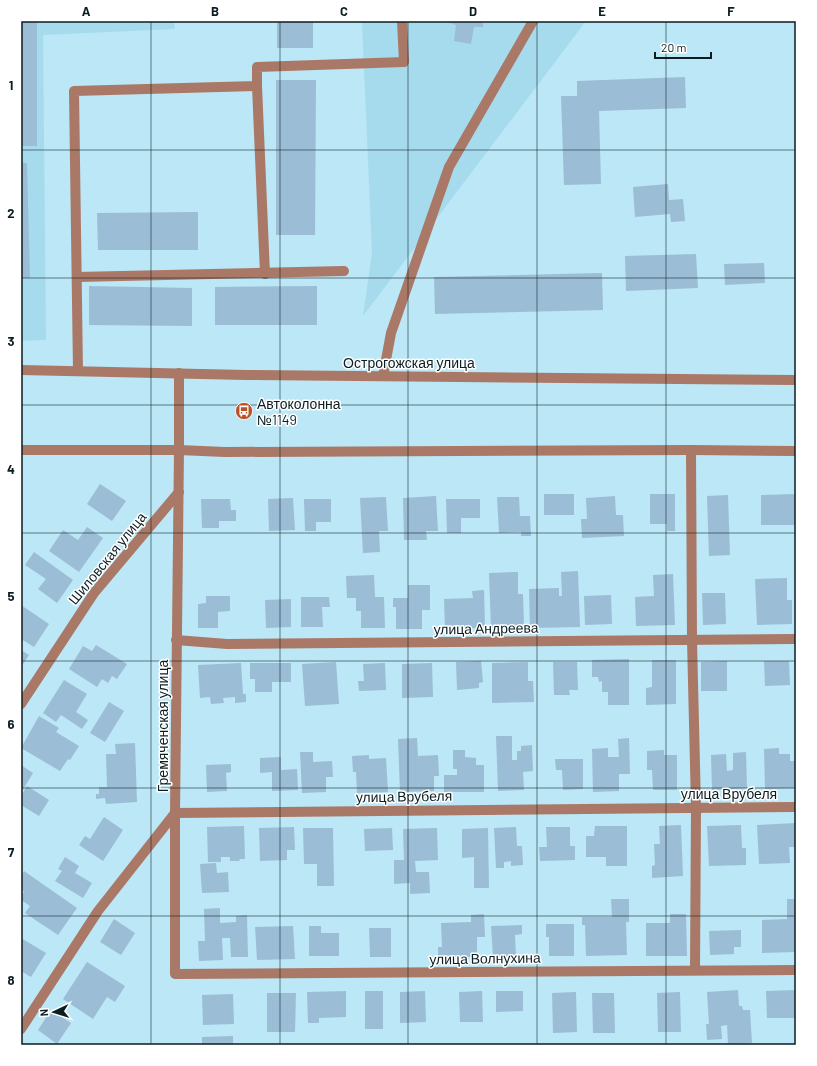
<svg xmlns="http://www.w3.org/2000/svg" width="817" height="1066" font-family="Barlow,sans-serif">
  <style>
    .built { fill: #a6dbee }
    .building { fill: #9cbdd6 }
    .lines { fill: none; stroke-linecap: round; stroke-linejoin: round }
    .minor { stroke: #aa7866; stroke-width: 10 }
    .grid { fill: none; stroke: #0c1d22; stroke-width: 1; stroke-opacity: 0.55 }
    .labels { text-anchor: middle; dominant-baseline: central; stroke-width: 3; stroke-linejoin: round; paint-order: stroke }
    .street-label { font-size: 14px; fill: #0c1d22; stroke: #fff }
    .poi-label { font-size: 14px; fill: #0c1d22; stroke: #fff; text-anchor: start }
    .neatline { fill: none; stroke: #0c1d22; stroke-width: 1.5 }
    .grid-label { font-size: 13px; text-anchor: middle; font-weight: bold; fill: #0c1d22 }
  </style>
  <rect width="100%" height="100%" fill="#bbe7f6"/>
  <g class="built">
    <polygon points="21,21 174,21 175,29 43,35 46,340 21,341"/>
    <polygon points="362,21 586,21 363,316 372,253"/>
  </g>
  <g class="building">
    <rect x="21" y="21" width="16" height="125"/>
    <rect x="277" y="21" width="36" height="27"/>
    <polygon points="444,21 483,21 483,27 474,27 471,44 454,41 456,25"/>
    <polygon points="685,77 686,108 599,111 601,184 564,185 561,96 577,96 577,81"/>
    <polygon points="276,80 316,80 315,235 276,235"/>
    <polygon points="21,163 27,163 30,278 21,278"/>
    <polygon points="668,184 669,200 683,199 685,221 671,222 670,214 635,217 633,187"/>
    <polygon points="198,212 198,250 98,250 97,213"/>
    <polygon points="696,254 698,288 626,291 625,256"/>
    <polygon points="764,263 765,283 725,285 724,264"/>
    <polygon points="602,273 603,310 435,314 434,277"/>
    <polygon points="89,286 192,288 192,326 89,325"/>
    <polygon points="317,286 317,325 215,325 215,287"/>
    <polygon points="100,484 126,501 112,521 87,504"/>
    <rect x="544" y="494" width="30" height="21"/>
    <polygon points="650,494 675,494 675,531 667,531 667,524 650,524"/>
    <polygon points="796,494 796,525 761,525 761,495"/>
    <polygon points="728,495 730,555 709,556 707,496"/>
    <polygon points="436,496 438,531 426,531 427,540 404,540 403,498"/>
    <polygon points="615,496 616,515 623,515 624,536 582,538 581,519 587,519 586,498"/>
    <polygon points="386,497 388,531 379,531 380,552 363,553 360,498"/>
    <polygon points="497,497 519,497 520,516 530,516 531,536 521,536 521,532 499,533"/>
    <polygon points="293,498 295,530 269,531 268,499"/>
    <polygon points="201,499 230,499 231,510 236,510 236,521 219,521 219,528 202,528"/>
    <polygon points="304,499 331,499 331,522 316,522 316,531 305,531"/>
    <polygon points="446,499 480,499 480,518 461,518 461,533 447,533"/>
    <polygon points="87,527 103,538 79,572 49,551 63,530 78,540"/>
    <polygon points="34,552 73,580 57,603 38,589 46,579 25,565"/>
    <polygon points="578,571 580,627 530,628 529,589 559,588 559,596 562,596 561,572"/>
    <polygon points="518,572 518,594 523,594 524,627 491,628 489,573"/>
    <polygon points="673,574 675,625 636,626 635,597 654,596 653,575"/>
    <polygon points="374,575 375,597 384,597 385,628 361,628 361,611 356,611 356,598 347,598 346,576"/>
    <polygon points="787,578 787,600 792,600 792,624 757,625 755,579"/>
    <polygon points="408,585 430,585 430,610 422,610 422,629 396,629 396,607 393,607 393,598 408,598"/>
    <polygon points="484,590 485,628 445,629 444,599 473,598 472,591"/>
    <polygon points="702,593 725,593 726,624 703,625"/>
    <polygon points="611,595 612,624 585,625 584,596"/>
    <polygon points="206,596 230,596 230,611 218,612 218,628 198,628 198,604 206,603"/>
    <polygon points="301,597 329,597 330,607 322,607 323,627 301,627"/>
    <polygon points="291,599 291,627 266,628 265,600"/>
    <polygon points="21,605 49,624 34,647 21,639"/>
    <polygon points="96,645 127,664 117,679 112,676 108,683 102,679 97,687 69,669 83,646 92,651"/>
    <polygon points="21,650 29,655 21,667"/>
    <polygon points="629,659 629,705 608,705 608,692 602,692 602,681 599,682 598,677 592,677 592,660"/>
    <polygon points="652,660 676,660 676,704 646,705 646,688 652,687"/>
    <polygon points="481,661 483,682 479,683 479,688 457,690 456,662"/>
    <polygon points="727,661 727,691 701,691 701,662"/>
    <polygon points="764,661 789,661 790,685 765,686"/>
    <polygon points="336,662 339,704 305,706 302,664"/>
    <polygon points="528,662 528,681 533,681 534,702 492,703 492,663"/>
    <polygon points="553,662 577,662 578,690 569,690 570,695 554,695"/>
    <polygon points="241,663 243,694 246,694 246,702 235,703 235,697 223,698 224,703 211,704 210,697 200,698 198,665"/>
    <polygon points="250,663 291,663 291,682 272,682 272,692 255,692 255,679 250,679"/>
    <polygon points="385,663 386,690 359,691 358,681 364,681 363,664"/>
    <polygon points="432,663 433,697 402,698 402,664"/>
    <polygon points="64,680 87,694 76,712 88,720 82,729 61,715 56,722 43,713"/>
    <polygon points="109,702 124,711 105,742 90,733"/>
    <polygon points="39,716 59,728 56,732 79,746 70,760 68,759 60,771 21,748"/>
    <polygon points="496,736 512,736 512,760 517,760 517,751 521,751 521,746 532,745 533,771 523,772 524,790 498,791"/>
    <polygon points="417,738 418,756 438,755 439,776 434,776 434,791 400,792 398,739"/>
    <polygon points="629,738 630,774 619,774 619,791 593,792 592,749 608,748 608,757 619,757 618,739"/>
    <polygon points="135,743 137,802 106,804 105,798 96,799 96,794 99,794 99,787 107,787 106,754 116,754 115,744"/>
    <polygon points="779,748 779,754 790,754 790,761 796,761 796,788 765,789 764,749"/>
    <polygon points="453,750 465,750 465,757 476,758 476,765 484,765 484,792 444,792 444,775 457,775 457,769 453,769"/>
    <polygon points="664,750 664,755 677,755 677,790 653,790 652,770 647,770 647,751"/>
    <polygon points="300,752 313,752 313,762 332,761 333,777 326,777 326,792 302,793"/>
    <polygon points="746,752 747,788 712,790 711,755 726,754 727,771 733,770 733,753"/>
    <polygon points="369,755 369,759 386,758 388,792 357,793 356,772 353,772 352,756"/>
    <polygon points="281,757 281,770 297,769 298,790 272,791 272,772 260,773 260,758"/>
    <polygon points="555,759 583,759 583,789 563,790 562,770 556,770"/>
    <polygon points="231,764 231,772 226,773 227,791 207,792 206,765"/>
    <polygon points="21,765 33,773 21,793"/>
    <polygon points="27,786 49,800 39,816 21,805 21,796"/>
    <polygon points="104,817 123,830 103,861 79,845 85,836 90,839"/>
    <polygon points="796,823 796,847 789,847 790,863 759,864 757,825"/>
    <polygon points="681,825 683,876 652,878 652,866 655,865 654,844 660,844 659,826"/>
    <polygon points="741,825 742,848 746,848 746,865 709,866 707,826"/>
    <polygon points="244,826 245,859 239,859 240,861 230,861 230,857 221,857 221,862 208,862 207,827"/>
    <polygon points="595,826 627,826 627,866 606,866 606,857 586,857 586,836 594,836"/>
    <polygon points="294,827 295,850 287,850 287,860 260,861 259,828"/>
    <polygon points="516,827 517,846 522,846 523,865 511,866 511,861 504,862 504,868 496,868 494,828"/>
    <polygon points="546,827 570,827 570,846 575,846 575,860 540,861 539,847 547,847"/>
    <polygon points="303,828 333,828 334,886 317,886 317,864 304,864"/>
    <polygon points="392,828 393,850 365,851 364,829"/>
    <polygon points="437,828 438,860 415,861 416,872 429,872 430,893 410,894 410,883 394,884 394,860 404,860 403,829"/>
    <polygon points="488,828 489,888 474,888 474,857 462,858 462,829"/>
    <polygon points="65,857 79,866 75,873 92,883 83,898 55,881 62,871 58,869"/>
    <polygon points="216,863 217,873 228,872 229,892 202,893 200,864"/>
    <polygon points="24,871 77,908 58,935 25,913 30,906 21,900 21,896 24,892 21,889 21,876"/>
    <polygon points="611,899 629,899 629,922 626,922 627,955 586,956 585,925 582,925 582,917 612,917"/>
    <polygon points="787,899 796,899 796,952 762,953 762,920 787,919"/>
    <polygon points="220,908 220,923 236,922 236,916 247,915 248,957 231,957 230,938 222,938 223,960 199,961 198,941 205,941 204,909"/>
    <polygon points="484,914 485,937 477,937 477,957 438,957 438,947 442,947 441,923 471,922 471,915"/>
    <polygon points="670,914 686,914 687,956 646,956 646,923 670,923"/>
    <polygon points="114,919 135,933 121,955 100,942"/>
    <polygon points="546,924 574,924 574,956 549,956 549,937 546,937"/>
    <polygon points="522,925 522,934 515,935 516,957 493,957 491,926"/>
    <polygon points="293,926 295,959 257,960 255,927"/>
    <polygon points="309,926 321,926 321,933 339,933 339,956 309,956"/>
    <polygon points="369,928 391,928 391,957 370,957"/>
    <polygon points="741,930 741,947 734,947 734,954 710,955 709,931"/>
    <polygon points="21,938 46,953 31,977 21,971"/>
    <polygon points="87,962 125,986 115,1002 107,997 93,1019 63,999"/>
    <polygon points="738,990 739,1006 742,1006 743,1010 750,1010 752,1043 728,1044 727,1025 721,1026 722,1039 707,1040 706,1024 709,1024 707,992"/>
    <polygon points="796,990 796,1018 767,1018 766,991"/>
    <polygon points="346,991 346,1017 319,1018 319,1023 308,1023 307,992"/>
    <rect x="365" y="991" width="18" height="38"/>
    <polygon points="425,991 426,1022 400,1023 400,992"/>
    <polygon points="482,991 483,1022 460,1022 459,992"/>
    <polygon points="496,991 523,991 523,1011 496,1012"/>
    <polygon points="576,992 577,1032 553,1033 552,993"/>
    <polygon points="680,992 681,1032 658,1032 657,993"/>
    <polygon points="267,993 296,993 295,1032 267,1032"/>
    <polygon points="592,993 614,993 615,1033 593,1033"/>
    <polygon points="233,994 234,1024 203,1025 202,995"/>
    <polygon points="51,1010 71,1023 57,1044 38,1030"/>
    <polygon points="233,1036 233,1045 202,1045 202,1037"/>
  </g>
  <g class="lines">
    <g class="minor">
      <polyline points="257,86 265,274"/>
      <polyline points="77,277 344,271"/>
      <polyline points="21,370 246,375 796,380"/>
      <polyline points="78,371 74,91 257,86 257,67 404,62 402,21"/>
      <polyline points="383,376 391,333 449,167 533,21"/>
      <polyline points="21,450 179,450 225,452 691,450 796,451"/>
      <polyline points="691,450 692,640 696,807 695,970"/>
      <polyline points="176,640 227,644 796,639"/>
      <polyline points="21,704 94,593 179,492"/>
      <polyline points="796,807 175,813 175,974 796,970"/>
      <polyline points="21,1029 98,911 175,813 179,450 179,373"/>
    </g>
  </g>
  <path class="grid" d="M151,21V1045M280,21V1045M408,21V1045M537,21V1045M666,21V1045M21,150H796M21,278H796M21,405H796M21,533H796M21,661H796M21,788H796M21,916H796"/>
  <defs>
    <symbol id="bus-disc" viewBox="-11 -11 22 22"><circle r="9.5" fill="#b95228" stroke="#fff"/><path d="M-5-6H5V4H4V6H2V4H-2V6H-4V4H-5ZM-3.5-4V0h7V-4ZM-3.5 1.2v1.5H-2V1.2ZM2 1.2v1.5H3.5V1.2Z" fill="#fff"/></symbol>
  </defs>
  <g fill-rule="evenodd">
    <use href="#bus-disc" x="234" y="401" width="20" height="20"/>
  </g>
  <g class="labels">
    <g class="street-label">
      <text x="409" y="362">Острогожская улица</text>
      <text transform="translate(107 558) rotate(-51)">Шиловская улица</text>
      <text transform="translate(486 628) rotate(-1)">улица Андреева</text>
      <text transform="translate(162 726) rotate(-90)">Гремяченская улица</text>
      <text x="729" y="793">улица Врубеля</text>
      <text transform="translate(404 796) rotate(-1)">улица Врубеля</text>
      <text transform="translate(485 958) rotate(-1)">улица Волнухина</text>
    </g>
    <g class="poi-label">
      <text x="257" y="403">Автоколонна<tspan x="257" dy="16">№1149</tspan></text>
    </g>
  </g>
  <rect width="817" height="1066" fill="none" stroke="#ffffff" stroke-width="44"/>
  <g transform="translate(54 1012) rotate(266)" stroke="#ffffff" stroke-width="3" paint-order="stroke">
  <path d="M0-3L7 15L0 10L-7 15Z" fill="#0c1d22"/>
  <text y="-6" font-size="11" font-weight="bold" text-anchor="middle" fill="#0c1d22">N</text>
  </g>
  <path d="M655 52v6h56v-6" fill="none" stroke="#0c1d22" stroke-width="2"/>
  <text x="661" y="52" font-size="12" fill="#0c1d22" stroke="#ffffff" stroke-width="3" paint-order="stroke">20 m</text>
  <rect x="22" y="22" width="773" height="1022" class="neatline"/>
  <g class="grid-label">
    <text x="86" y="16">A</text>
    <text x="215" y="16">B</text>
    <text x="344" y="16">C</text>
    <text x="473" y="16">D</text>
    <text x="602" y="16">E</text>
    <text x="731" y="16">F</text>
    <text x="11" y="90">1</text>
    <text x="11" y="218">2</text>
    <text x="11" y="346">3</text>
    <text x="11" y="474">4</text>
    <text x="11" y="601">5</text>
    <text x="11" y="729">6</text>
    <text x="11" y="857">7</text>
    <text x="11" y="985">8</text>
  </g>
</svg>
